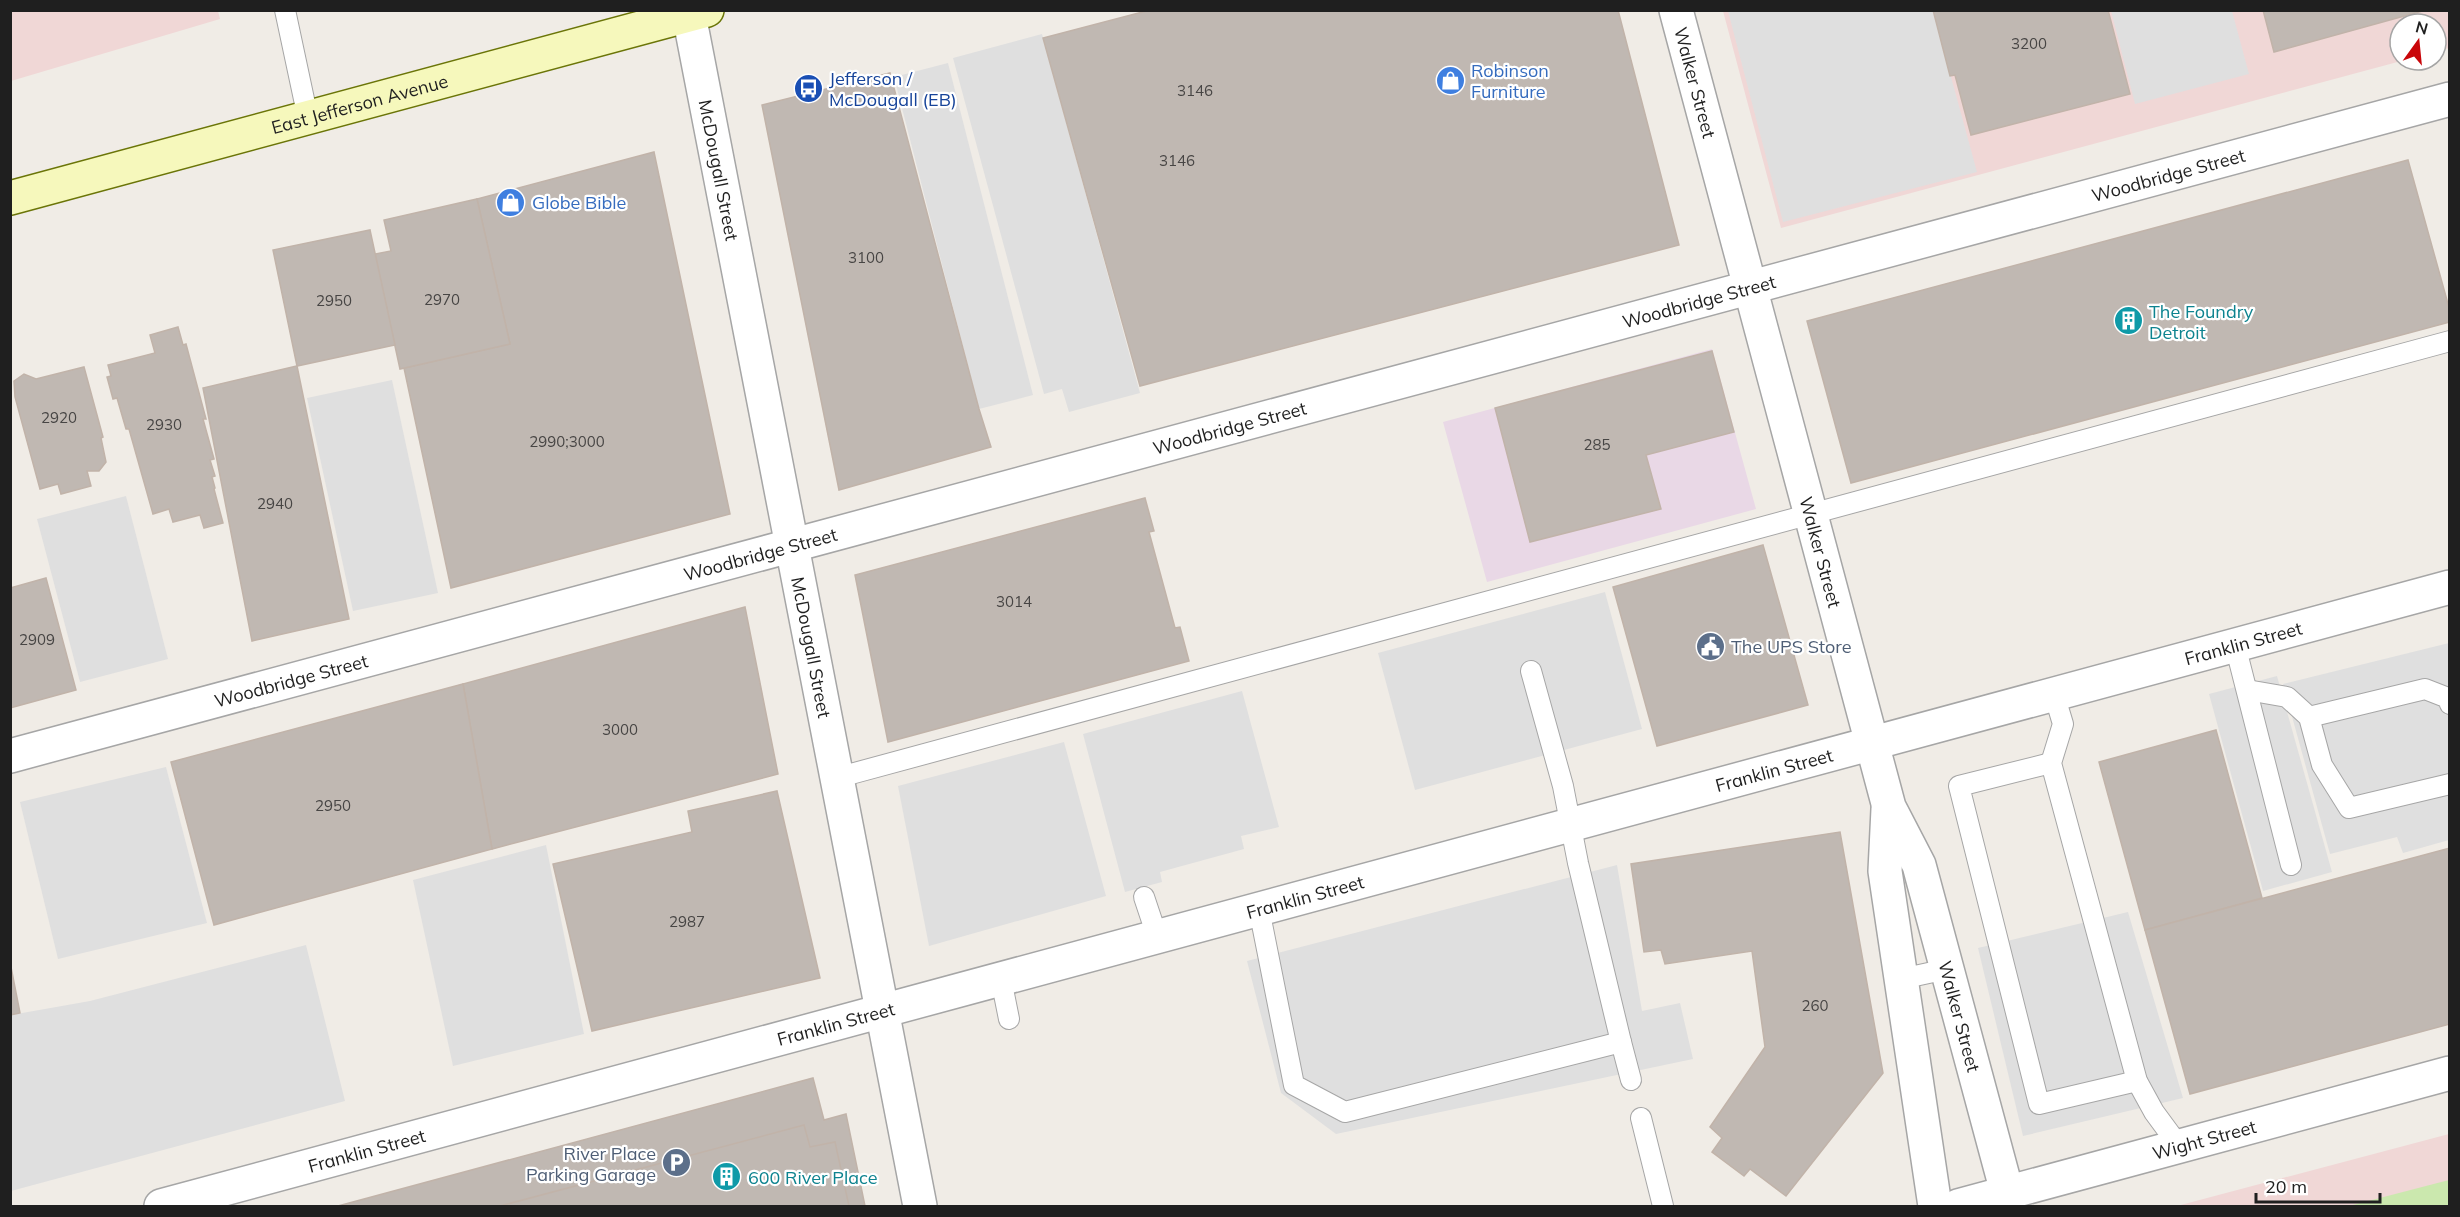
<svg xmlns="http://www.w3.org/2000/svg" width="2460" height="1217" font-family="Mulish,sans-serif">
  <style>
    .commercial { fill: #f0d7d6 }
    .industrial { fill: #e9d8e6 }
    .grass { fill: #cbe8ae }
    .parking { fill: #dfdfdf }
    .building { fill: #c0b8b2; stroke: #c1b3a9; stroke-width: 1.5 }
    .lines { fill: none; stroke-linecap: round; stroke-linejoin: round }
    .service-casing { stroke: #a6a6a6; stroke-width: 22 }
    .minor-casing { stroke: #a6a6a6; stroke-width: 36 }
    .secondary-casing { stroke: #6b7508; stroke-width: 36 }
    .service { stroke: #fff; stroke-width: 20 }
    .minor { stroke: #fff; stroke-width: 33 }
    .secondary { stroke: #f6f8bc; stroke-width: 33 }
    .labels { text-anchor: middle; dominant-baseline: central; stroke-width: 4.5; stroke-linejoin: round; paint-order: stroke }
    .number-label { font-size: 15px; fill: #474544 }
    .shop-label { font-size: 18px; fill: #366cbe; stroke: #fff; text-anchor: start }
    .transit-label { font-size: 18px; fill: #164399; stroke: #fff; text-anchor: start }
    .street-label { font-size: 18px; fill: #1f1f1f; stroke: #fff }
    .culture-label { font-size: 18px; fill: #0d838f; stroke: #fff; text-anchor: start }
    .service-label { font-size: 18px; fill: #4e5e75; stroke: #fff; text-anchor: start }
  </style>
  <rect width="100%" height="100%" fill="#f0ece6"/>
  <g class="commercial">
    <polygon points="11,11 218,11 220,19 11,81"/>
    <polygon points="1723,11 2449,11 2449,48 2436,52 2436,24 2400,24 2400,60 2405,60 1781,228"/>
    <polygon points="2449,1134 2449,1206 2177,1206"/>
  </g>
  <polygon class="industrial" points="1712,349 1756,509 1487,582 1443,422"/>
  <polygon class="grass" points="2449,1180 2449,1206 2349,1206"/>
  <g class="parking">
    <polygon points="1728,11 1933,11 1977,172 1783,222"/>
    <polygon points="2111,11 2232,11 2249,74 2135,104"/>
    <polygon points="1042,34 1140,393 1069,412 1062,389 1044,394 953,58"/>
    <polygon points="948,63 1033,395 979,409 894,77"/>
    <polygon points="392,380 438,593 353,611 307,398"/>
    <polygon points="126,496 168,659 80,682 37,519"/>
    <polygon points="1605,592 1642,729 1415,790 1378,653"/>
    <polygon points="2449,643 2449,840 2403,853 2397,837 2330,854 2283,684"/>
    <polygon points="2277,676 2332,872 2263,891 2209,694"/>
    <polygon points="1242,691 1279,827 1241,836 1244,849 1160,872 1162,882 1125,892 1083,734"/>
    <polygon points="1064,742 1106,896 929,946 898,786"/>
    <polygon points="166,767 207,923 58,959 20,802"/>
    <polygon points="546,845 584,1034 453,1066 413,880"/>
    <polygon points="1617,865 1642,1011 1680,1003 1693,1059 1336,1134 1281,1093 1247,961"/>
    <polygon points="2128,912 2183,1098 2023,1136 1978,948"/>
    <polygon points="306,945 345,1101 11,1191 11,1015 90,1001"/>
  </g>
  <g class="building">
    <polygon points="1150,10 1618,10 1679,245 1140,386 1043,38"/>
    <polygon points="1933,10 2108,10 2130,94 1971,135 1955,75 1950,76"/>
    <polygon points="2263,10 2426,10 2274,52"/>
    <polygon points="890,73 979,409 991,447 839,490 762,105"/>
    <polygon points="654,152 730,514 451,588 404,368 510,344 477,199"/>
    <polygon points="2408,160 2450,311 2450,322 1851,483 1807,321"/>
    <polygon points="477,199 510,344 400,369 375,254 391,251 384,220"/>
    <polygon points="370,230 395,345 297,366 273,250"/>
    <polygon points="178,327 183,345 186,344 206,419 203,419 214,459 210,460 215,476 212,477 215,488 214,489 223,523 204,528 200,515 173,522 169,509 153,514 129,429 126,429 117,398 113,399 107,377 111,376 108,365 155,353 150,335"/>
    <polygon points="1712,351 1734,432 1646,455 1661,509 1530,542 1495,408"/>
    <polygon points="297,366 349,619 252,641 203,388"/>
    <polygon points="84,367 103,437 101,438 106,462 99,471 87,471 91,486 61,494 58,484 40,489 15,397 14,381 24,374 36,379"/>
    <polygon points="1145,498 1154,531 1149,532 1175,628 1180,627 1189,661 888,742 855,575"/>
    <polygon points="1763,545 1808,705 1657,746 1613,587"/>
    <polygon points="46,578 76,690 10,708 10,588"/>
    <polygon points="745,607 778,774 492,849 463,684"/>
    <polygon points="463,684 492,849 214,925 171,762"/>
    <polygon points="2216,730 2262,898 2145,930 2099,762"/>
    <polygon points="777,791 820,978 592,1031 553,864 692,832 688,811"/>
    <polygon points="1840,832 1883,1073 1786,1196 1750,1169 1744,1176 1712,1152 1722,1138 1710,1127 1765,1047 1752,951 1665,964 1661,950 1644,952 1631,864"/>
    <polygon points="2450,848 2450,1024 2190,1094 2145,930"/>
    <polygon points="10,962 20,1013 10,1015"/>
    <polygon points="813,1078 824,1120 846,1114 865,1206 338,1206"/>
    <polygon points="804,1125 810,1147 835,1142 849,1206 500,1206"/>
  </g>
  <g class="lines">
    <defs>
      <g id="service">
        <polyline points="285,10 308,118"/>
        <polyline points="2235,645 2291,865"/>
        <polyline points="2247,690 2287,697 2309,717 2322,765 2349,808 2450,784"/>
        <polyline points="2054,694 2063,724 2051,763 2137,1081 2154,1112 2179,1146"/>
        <polyline points="2309,717 2425,689 2448,698 2450,704"/>
        <polyline points="2051,763 1959,786 2039,1104 2137,1081"/>
        <polyline points="836,778 2450,341"/>
        <polyline points="1144,897 1157,936"/>
        <polyline points="1259,909 1294,1085 1345,1112 1621,1042 1578,863 1563,786 1531,671"/>
        <polyline points="1001,979 1009,1019"/>
        <polyline points="1901,979 1947,969"/>
        <polyline points="1621,1042 1631,1080"/>
        <polyline points="1641,1118 1663,1206"/>
      </g>
      <g id="minor">
        <path id="s1" d="M1676,10L1889,807L1919,865L2007,1192"/>
        <path id="s2" d="M689,15L920,1206"/>
        <path id="s3" d="M10,756L2450,99"/>
        <polyline points="1888,809 1885,871 1935,1206"/>
        <path id="s4" d="M161,1206L2450,587"/>
        <path id="s5" d="M1958,1206L2450,1073"/>
      </g>
      <g id="secondary">
        <path id="s6" d="M10,198L707,10"/>
      </g>
    </defs>
    <use href="#service" class="service-casing"/>
    <use href="#minor" class="minor-casing"/>
    <use href="#secondary" class="secondary-casing"/>
    <use href="#service" class="service"/>
    <use href="#minor" class="minor"/>
    <use href="#secondary" class="secondary"/>
  </g>
  <defs>
    <symbol id="shop-disc" viewBox="-11 -11 22 22"><circle r="9.5" fill="#3f7fe0" stroke="#fff"/><path d="M-5-2.5h2.3a2.7 3.5 0 0 1 5.4 0H5L5.5 6h-11ZM-1.5-2.5h3a1.5 2.3 0 0 0-3 0Z" fill="#fff"/></symbol>
    <symbol id="bus-disc" viewBox="-11 -11 22 22"><circle r="9.5" fill="#1a4fb4" stroke="#fff"/><path d="M-5-6H5V4H4V6H2V4H-2V6H-4V4H-5ZM-3.5-4V0h7V-4ZM-3.5 1.2v1.5H-2V1.2ZM2 1.2v1.5H3.5V1.2Z" fill="#fff"/></symbol>
    <symbol id="building-disc" viewBox="-11 -11 22 22"><circle r="9.5" fill="#0f9aa8" stroke="#fff"/><path d="M-4-6H4V6H1V3H-1V6H-4ZM-2.5-4.3h1.7v1.8h-1.7ZM.8-4.3h1.7v1.8H.8ZM-2.5-1h1.7V.8h-1.7ZM.8-1h1.7V.8H.8Z" fill="#fff"/></symbol>
    <symbol id="civic-disc" viewBox="-11 -11 22 22"><circle r="9.5" fill="#5c6f8a" stroke="#fff"/><path d="M-.6-6.5H3V-4.5H.6V-3L4-1V1h2V6H-6V1h2V-1L-.6-3ZM-1.2 2.5V6h2.4V2.5Z" fill="#fff"/></symbol>
    <symbol id="parking-disc" viewBox="-11 -11 22 22"><circle r="9.5" fill="#5c6f8a" stroke="#fff"/><path d="M-3.5-5.5H1a3.5 3.5 0 0 1 0 7H-1V5.5H-3.5ZM-1-3.4V-.6H.8a1.4 1.4 0 0 0 0-2.8Z" fill="#fff"/></symbol>
  </defs>
  <g fill-rule="evenodd">
    <use href="#shop-disc" x="1434" y="64" width="33" height="33"/>
    <use href="#bus-disc" x="792" y="72" width="33" height="33"/>
    <use href="#shop-disc" x="494" y="186" width="33" height="33"/>
    <use href="#building-disc" x="2112" y="304" width="33" height="33"/>
    <use href="#civic-disc" x="1694" y="630" width="33" height="33"/>
    <use href="#parking-disc" x="660" y="1146" width="33" height="33"/>
    <use href="#building-disc" x="710" y="1160" width="33" height="33"/>
  </g>
  <g class="labels">
    <g class="number-label">
      <text x="2029" y="43">3200</text>
      <text x="1195" y="90">3146</text>
      <text x="1177" y="160">3146</text>
      <text x="866" y="257">3100</text>
      <text x="442" y="299">2970</text>
      <text x="334" y="300">2950</text>
      <text x="59" y="417">2920</text>
      <text x="164" y="424">2930</text>
      <text x="567" y="441">2990;3000</text>
      <text x="1597" y="444">285</text>
      <text x="275" y="503">2940</text>
      <text x="1014" y="601">3014</text>
      <text x="37" y="639">2909</text>
      <text x="620" y="729">3000</text>
      <text x="333" y="805">2950</text>
      <text x="687" y="921">2987</text>
      <text x="1815" y="1005">260</text>
    </g>
    <g class="shop-label">
      <text x="1471" y="70">Robinson<tspan x="1471" dy="21">Furniture</tspan></text>
      <text x="532" y="202">Globe Bible</text>
    </g>
    <g class="transit-label">
      <text x="829" y="78">Jefferson /<tspan x="829" dy="21">McDougall (EB)</tspan></text>
    </g>
    <g class="street-label">
      <text stroke="none"><textPath href="#s1" startOffset="75">Walker Street</textPath></text>
      <text stroke="none"><textPath href="#s6" startOffset="362">East Jefferson Avenue</textPath></text>
      <text stroke="none"><textPath href="#s2" startOffset="158">McDougall Street</textPath></text>
      <text stroke="none"><textPath href="#s3" startOffset="2235">Woodbridge Street</textPath></text>
      <text stroke="none"><textPath href="#s3" startOffset="1749">Woodbridge Street</textPath></text>
      <text stroke="none"><textPath href="#s3" startOffset="1263">Woodbridge Street</textPath></text>
      <text stroke="none"><textPath href="#s1" startOffset="561">Walker Street</textPath></text>
      <text stroke="none"><textPath href="#s3" startOffset="777">Woodbridge Street</textPath></text>
      <text stroke="none"><textPath href="#s4" startOffset="2157">Franklin Street</textPath></text>
      <text stroke="none"><textPath href="#s2" startOffset="644">McDougall Street</textPath></text>
      <text stroke="none"><textPath href="#s3" startOffset="291">Woodbridge Street</textPath></text>
      <text stroke="none"><textPath href="#s4" startOffset="1671">Franklin Street</textPath></text>
      <text stroke="none"><textPath href="#s4" startOffset="1185">Franklin Street</textPath></text>
      <text stroke="none"><textPath href="#s1" startOffset="1047">Walker Street</textPath></text>
      <text stroke="none"><textPath href="#s4" startOffset="699">Franklin Street</textPath></text>
      <text stroke="none"><textPath href="#s5" startOffset="255">Wight Street</textPath></text>
      <text stroke="none"><textPath href="#s4" startOffset="213">Franklin Street</textPath></text>
    </g>
    <g class="culture-label">
      <text x="2149" y="311">The Foundry<tspan x="2149" dy="21">Detroit</tspan></text>
      <text x="748" y="1177">600 River Place</text>
    </g>
    <g class="service-label">
      <text x="1731" y="646">The UPS Store</text>
      <text x="656" y="1153" text-anchor="end">River Place<tspan x="656" dy="21">Parking Garage</tspan></text>
    </g>
  </g>
  <rect width="2460" height="1217" fill="none" stroke="#1f1f1f" stroke-width="24"/>
  <g transform="translate(2418 42) rotate(15)"><circle r="28" fill="#ffffff" stroke="#a5a5a5" stroke-width="1.5"/>
  <path d="M0-4.5L10 22L0 15L-10 22Z" fill="#c90509"/>
  <text y="-9" font-size="16" font-weight="bold" text-anchor="middle" fill="#1f1f1f">N</text>
  </g>
  <path d="M2256 1193v9h124v-9" fill="none" stroke="#1f1f1f" stroke-width="3"/>
  <text x="2265" y="1193" font-size="18" fill="#1f1f1f" stroke="#ffffff" stroke-width="4.5" paint-order="stroke">20 m</text>
</svg>
